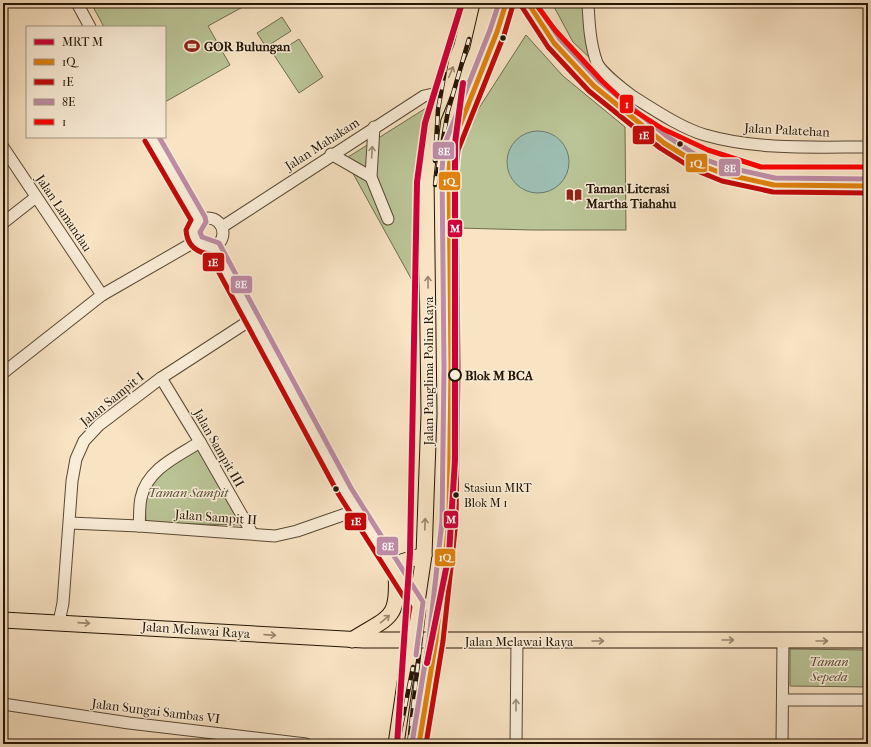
<svg xmlns="http://www.w3.org/2000/svg" width="871" height="747" font-family="'IM FELL French Canon',serif">
  <style>
    .green { fill: #bac496; stroke: #6f6c4c }
    .water { fill: #9dbeb2; stroke: #6d7a6c }
    .lines { fill: none; stroke-linecap: round; stroke-linejoin: round }
    .minor-casing { stroke: #594833; stroke-width: 13 }
    .major-casing { stroke: #241503; stroke-width: 17 }
    .minor { stroke: #faedd8; stroke-width: 11 }
    .major { stroke: #f8e3c3; stroke-width: 15 }
    .rail-casing { stroke: #241503; stroke-width: 4.5 }
    .rail { stroke: #faedd8; stroke-width: 3; stroke-dasharray: 9; stroke-linecap: butt }
    .bus-1-casing { stroke: #faedd8; stroke-width: 8 }
    .bus-2-casing { stroke: #faedd8; stroke-width: 8 }
    .bus-3-casing { stroke: #faedd8; stroke-width: 8 }
    .bus-4-casing { stroke: #faedd8; stroke-width: 8 }
    .bus-1 { stroke: #de810e; stroke-width: 5 }
    .bus-2 { stroke: #c20809; stroke-width: 5 }
    .bus-3 { stroke: #bd8ca5; stroke-width: 5 }
    .bus-4 { stroke: #f00; stroke-width: 5 }
    .metro-1-casing { stroke: #faedd8; stroke-width: 9 }
    .metro-1 { stroke: #ce0037; stroke-width: 6 }
    .oneway { stroke: #99866d }
    .oneway2 { stroke: #9a8c78 }
    .bus-dot { fill: #241503; stroke: #faedd8; stroke-width: 1.5 }
    .stop-dot { fill: #faedd8; stroke: #241503; stroke-width: 2 }
    .labels { text-anchor: middle; dominant-baseline: central; stroke-width: 3; stroke-linejoin: round; paint-order: stroke }
    .bus-label { font-size: 12px; fill: #241503; stroke: #faedd8; text-anchor: start }
    .poi-label { font-size: 13px; font-weight: bold; fill: #241503; stroke: #faedd8; text-anchor: start }
    .street-label { font-size: 13px; fill: #241503; stroke: #faedd8 }
    .stop-label { font-size: 13px; font-weight: bold; fill: #241503; stroke: #faedd8; text-anchor: start }
    .park-label { font-size: 13px; font-style: italic; fill: #585236; stroke: #faedd8 }
    .line-badge { stroke: #faedd8; stroke-width: 1.5 }
    .badge-label { font-size: 11px; text-anchor: middle; font-weight: bold; fill: #fff }
  </style>
  <rect width="100%" height="100%" fill="#f8e3c3"/>
  <filter id="stains"><feTurbulence type="fractalNoise" baseFrequency=".005" numOctaves="4"/><feColorMatrix values="0 0 0 0 .2 0 0 0 0 .09 0 0 0 0 .02 0 0 0 .5 -.17"/></filter>
  <radialGradient id="worn" r=".72"><stop offset=".6" stop-color="#630" stop-opacity="0"/><stop offset="1" stop-color="#630" stop-opacity=".3"/></radialGradient>
  <g class="green">
    <polygon points="91,3 250,3 208,26 230,65 165,102 165,27 104,27"/>
    <polygon points="552,3 591,3 594,62 573,42"/>
    <polygon points="282,17 291,31 266,47 257,33"/>
    <polygon points="526,35 563,76 625,127 626,230 532,230 458,228 456,154 468,125"/>
    <polygon points="299,39 323,77 299,93 274,55"/>
    <polygon points="434,103 423,132 417,162 418,291 345,159"/>
    <polygon points="199,449 244,525 146,523 145,498 160,473"/>
    <polygon points="790,649 868,650 868,687 790,686"/>
  </g>
  <circle class="water" cx="538" cy="162" r="31"/>
  <g class="lines">
    <defs>
      <g id="minor">
        <polyline points="77,3 90,27"/>
        <path d="M588,3C589,23 590,44 597,63C601,72 624,90 632,96C653,109 681,128 705,135C757,150 814,147 868,147"/>
        <polyline points="374,127 371,177 388,219"/>
        <polyline points="151,137 199,220"/>
        <polyline points="3,147 102,295"/>
        <polyline points="331,154 371,177"/>
        <circle cx="208" cy="233" r="15"/>
        <polyline points="3,223 36,197"/>
        <polyline points="222,227 424,96 433,94 441,96"/>
        <polyline points="213,247 345,492 417,605"/>
        <polyline points="3,373 102,295 196,241"/>
        <polyline points="161,378 200,442 252,533"/>
        <polyline points="70,523 139,526 275,536 297,531 357,510"/>
        <path d="M139,526C140,517 139,507 141,498C147,469 178,456 200,442"/>
        <polyline points="59,622 63,603 72,481 76,459 84,441 99,425 161,378 252,319"/>
        <polyline points="783,700 868,700"/>
        <polyline points="3,704 129,723 306,744"/>
        <polyline points="516,744 517,641"/>
        <polyline points="782,744 783,641"/>
      </g>
      <g id="major">
        <polyline points="388,561 398,563 424,555"/>
        <polyline points="3,620 363,640 868,640"/>
        <path d="M352,640C389,616 399,621 396,573"/>
        <polyline points="396,744 424,555 429,414 426,176 433,118 462,46 472,3"/>
        <polyline points="419,744 436,640 449,521 451,367 449,170 451,148 497,32 506,3"/>
      </g>
    </defs>
    <use href="#minor" class="minor-casing"/>
    <use href="#major" class="major-casing"/>
    <use href="#minor" class="minor"/>
    <use href="#major" class="major"/>
    <defs>
      <g id="rail">
        <polyline points="435,161 438,110 450,42"/>
        <polyline points="435,185 448,111 469,39"/>
        <polyline points="398,742 413,667"/>
        <polyline points="409,744 424,610"/>
      </g>
    </defs>
    <use href="#rail" class="rail-casing"/>
    <use href="#rail" class="rail"/>
    <defs>
      <g id="bus-1">
        <polyline points="528,3 554,43 594,86 664,143 698,164 724,174 774,185 868,186"/>
        <polyline points="419,744 436,640 449,521 451,367 449,170 451,148 497,32 506,3"/>
      </g>
      <g id="bus-2">
        <polyline points="522,7 548,47 589,91 660,148 695,170 722,181 773,192 868,193"/>
        <path d="M145,141L191,220L186,230C187,244 195,252 209,254L339,495L410,607L402,653"/>
        <polyline points="426,744 443,641 456,521 458,367 456,170 458,150 504,35 513,5"/>
      </g>
      <g id="bus-3">
        <polyline points="536,3 560,39 599,81 668,137 701,158 726,167 775,178 868,179"/>
        <polyline points="159,137 205,217 206,222 200,232 202,237 219,243 351,488 423,602 416,655"/>
        <polyline points="412,743 429,639 442,521 444,367 442,170 444,146 490,30 499,3"/>
      </g>
      <polyline id="bus-4" points="535,3 555,30 602,81 633,110 663,129 708,150 761,167 868,167"/>
    </defs>
    <use href="#bus-1" class="bus-1-casing"/>
    <use href="#bus-2" class="bus-2-casing"/>
    <use href="#bus-3" class="bus-3-casing"/>
    <use href="#bus-4" class="bus-4-casing"/>
    <use href="#bus-1" class="bus-1"/>
    <use href="#bus-2" class="bus-2"/>
    <use href="#bus-3" class="bus-3"/>
    <use href="#bus-4" class="bus-4"/>
    <defs>
      <g id="metro-1">
        <polyline points="427,663 449,554 455,460 455,143 463,83"/>
        <polyline points="397,744 410,553 417,182 425,123 462,3"/>
      </g>
    </defs>
    <use href="#metro-1" class="metro-1-casing"/>
    <use href="#metro-1" class="metro-1"/>
  </g>
  <defs><path id="oneway-shaft" d="M-6 0H5M1.5-3L5.5 0L1.5 3" fill="none" stroke-width="1.6" stroke-linecap="round" stroke-linejoin="round"/></defs>
  <g class="oneway">
    <use href="#oneway-shaft" transform="translate(451 72) rotate(-67)"/>
    <use href="#oneway-shaft" transform="translate(428 282) rotate(-91)"/>
    <use href="#oneway-shaft" transform="translate(425 524) rotate(-88)"/>
    <use href="#oneway-shaft" transform="translate(385 619) rotate(-40)"/>
    <use href="#oneway-shaft" transform="translate(84 623) rotate(4)"/>
    <use href="#oneway-shaft" transform="translate(270 635) rotate(4)"/>
    <use href="#oneway-shaft" transform="translate(728 640)"/>
    <use href="#oneway-shaft" transform="translate(598 641)"/>
    <use href="#oneway-shaft" transform="translate(822 641)"/>
  </g>
  <g class="oneway2">
    <use href="#oneway-shaft" transform="translate(372 152) rotate(-87)"/>
    <use href="#oneway-shaft" transform="translate(516 705) rotate(-90)"/>
  </g>
  <defs>
    <symbol id="stadium-bare" viewBox="-9 -9 18 18"><path d="M0-5a6.5 5 0 1 0 0 10a6.5 5 0 1 0 0-10ZM-3.5-1.8h7v3.6h-7Z" fill="#8f2418" stroke="#faedd8" stroke-width="2.5" paint-order="stroke"/></symbol>
    <symbol id="library-bare" viewBox="-9 -9 18 18"><path d="M-6-4Q-3-5.5-.7-3.5V5Q-3 3-6 4ZM6-4Q3-5.5 .7-3.5V5Q3 3 6 4Z" fill="#8f2418" stroke="#faedd8" stroke-width="2.5" paint-order="stroke"/></symbol>
  </defs>
  <g fill-rule="evenodd">
    <use href="#stadium-bare" x="181" y="35" width="22" height="22"/>
    <use href="#library-bare" x="563" y="184" width="22" height="22"/>
  </g>
  <g class="bus-dot">
    <circle cx="503" cy="38" r="3.5"/>
    <circle cx="680" cy="144" r="3.5"/>
    <circle cx="336" cy="489" r="3.5"/>
    <circle cx="456" cy="495" r="3.5"/>
  </g>
  <circle class="stop-dot" cx="455" cy="375" r="6"/>
  <g class="labels">
    <g class="bus-label">
      <text x="464" y="488">Stasiun MRT<tspan x="464" dy="15">Blok M 1</tspan></text>
    </g>
    <g class="poi-label">
      <text x="204" y="46">GOR Bulungan</text>
      <text x="586" y="188">Taman Literasi<tspan x="586" dy="15">Martha Tiahahu</tspan></text>
    </g>
    <g class="street-label">
      <text transform="translate(787 130) rotate(3)">Jalan Palatehan</text>
      <text transform="translate(322 144) rotate(-33)">Jalan Mahakam</text>
      <text transform="translate(64 213) rotate(56)">Jalan Lamandau</text>
      <text transform="translate(428 371) rotate(-90)">Jalan Panglima Polim Raya</text>
      <text transform="translate(112 399) rotate(-39)">Jalan Sampit I</text>
      <text transform="translate(219 448) rotate(60)">Jalan Sampit III</text>
      <text transform="translate(216 517) rotate(4)">Jalan Sampit II</text>
      <text transform="translate(196 630) rotate(4)">Jalan Melawai Raya</text>
      <text x="519" y="641">Jalan Melawai Raya</text>
      <text transform="translate(156 711) rotate(7)">Jalan Sungai Sambas VI</text>
    </g>
    <g class="stop-label">
      <text x="465" y="375">Blok M BCA</text>
    </g>
    <g class="park-label">
      <text x="188" y="492">Taman Sampit</text>
      <text x="829" y="661">Taman<tspan x="829" dy="15">Sepeda</tspan></text>
    </g>
  </g>
  <g class="line-badge">
    <rect x="619" y="94" width="15" height="20" rx="4" fill="#f00"/>
    <rect x="632" y="125" width="23" height="20" rx="4" fill="#c20809"/>
    <rect x="432" y="141" width="23" height="19" rx="4" fill="#bd8ca5"/>
    <rect x="685" y="153" width="23" height="20" rx="4" fill="#de810e"/>
    <rect x="718" y="158" width="23" height="19" rx="4" fill="#bd8ca5"/>
    <rect x="438" y="171" width="23" height="20" rx="4" fill="#de810e"/>
    <rect x="447" y="219" width="16" height="19" rx="4" fill="#ce0037"/>
    <rect x="202" y="252" width="23" height="20" rx="4" fill="#c20809"/>
    <rect x="230" y="275" width="23" height="19" rx="4" fill="#bd8ca5"/>
    <rect x="443" y="510" width="16" height="19" rx="4" fill="#ce0037"/>
    <rect x="344" y="512" width="23" height="19" rx="4" fill="#c20809"/>
    <rect x="376" y="536" width="23" height="20" rx="4" fill="#bd8ca5"/>
    <rect x="434" y="548" width="22" height="19" rx="4" fill="#de810e"/>
  </g>
  <g class="badge-label">
    <text x="627" y="108">1</text>
    <text x="644" y="139">1E</text>
    <text x="444" y="155">8E</text>
    <text x="696" y="167">1Q</text>
    <text x="730" y="172">8E</text>
    <text x="449" y="185">1Q</text>
    <text x="455" y="232">M</text>
    <text x="213" y="266">1E</text>
    <text x="241" y="288">8E</text>
    <text x="451" y="523">M</text>
    <text x="356" y="525">1E</text>
    <text x="388" y="550">8E</text>
    <text x="445" y="561">1Q</text>
  </g>
  <rect width="871" height="747" fill="none" stroke="#f8e3c3" stroke-width="16"/>
  <rect x="4" y="4" width="863" height="739" fill="none" stroke="#241503" stroke-width="2"/>
  <rect x="8" y="8" width="855" height="731" fill="none" stroke="#241503"/>
  <rect x="26" y="26" width="140" height="112" fill="#faedd8" stroke="#a49783"/>
  <rect x="34" y="39" width="20" height="6" fill="#ce0037" stroke="#a49783"/>
  <text x="62" y="46" font-size="12" fill="#241503">MRT M</text>
  <rect x="34" y="59" width="20" height="6" fill="#de810e" stroke="#a49783"/>
  <text x="62" y="66" font-size="12" fill="#241503">1Q</text>
  <rect x="34" y="79" width="20" height="6" fill="#c20809" stroke="#a49783"/>
  <text x="62" y="86" font-size="12" fill="#241503">1E</text>
  <rect x="34" y="99" width="20" height="6" fill="#bd8ca5" stroke="#a49783"/>
  <text x="62" y="106" font-size="12" fill="#241503">8E</text>
  <rect x="34" y="119" width="20" height="6" fill="#ff0000" stroke="#a49783"/>
  <text x="62" y="126" font-size="12" fill="#241503">1</text>
  <rect width="100%" height="100%" filter="url(#stains)"/>
  <rect width="100%" height="100%" fill="url(#worn)"/>
</svg>
